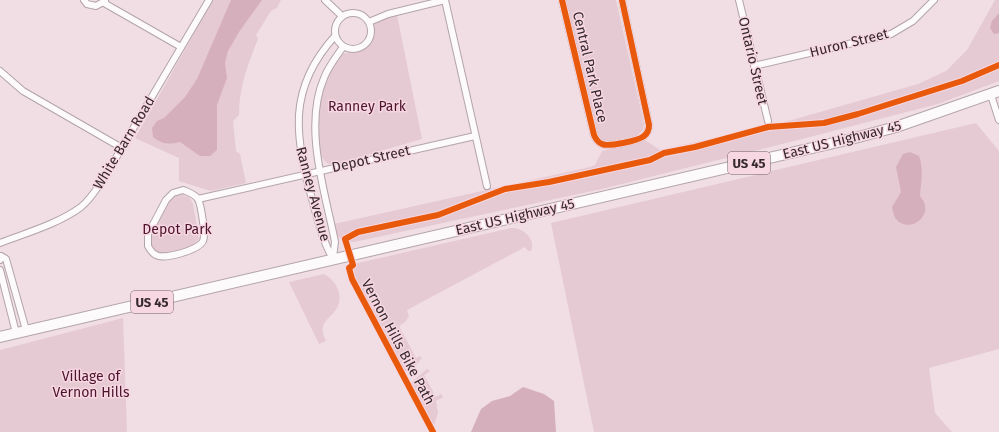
<svg xmlns="http://www.w3.org/2000/svg" width="999" height="432" font-family="'Fira Sans',sans-serif">
  <style>
    .green { fill: #e6cad3 }
    .water { fill: #d6afbc }
    .lines { fill: none; stroke-linecap: round; stroke-linejoin: round }
    .minor-casing { stroke: #b2a4a9; stroke-width: 8 }
    .primary-casing { stroke: #b2a4a9; stroke-width: 12 }
    .minor { stroke: #fdfafb; stroke-width: 6 }
    .primary { stroke: #fdfafb; stroke-width: 10 }
    .cycleway-casing { stroke: #f7d7e1; stroke-width: 8 }
    .cycleway { stroke: #e8590c; stroke-width: 6 }
    .labels { text-anchor: middle; dominant-baseline: central; stroke-width: 3; stroke-linejoin: round; paint-order: stroke }
    .shield { fill: #f7d7e1; stroke: #6f5d63; stroke-width: 1 }
    .shield-label { font-size: 13px; font-weight: bold; fill: #35292d }
    .street-label { font-size: 14px; fill: #35292d; stroke: #f7d7e1 }
    .park-label { font-size: 14px; fill: #4d132d; stroke: #f7d7e1 }
  </style>
  <rect width="100%" height="100%" fill="#f0dee4"/>
  <g class="green">
    <path d="M213,0H281L277,8L271,11L256,35L258,39C248,64 239,87 239,115L233,121L236,151L240,154L246,183L211,191L179,181V158L135,138Z"/>
    <polygon points="565,0 616,0 644,124 643,130 636,136 606,142 601,142 597,138"/>
    <path d="M995,0H999V81L938,104L794,141L602,189L354,242C341,243 336,237 334,224L590,167L595,165L602,151L645,140L660,150L778,124L918,84L946,71L967,50Z"/>
    <path d="M397,15L422,139L332,165C312,161 315,113 319,97C323,81 332,66 343,54C354,50 370,52 373,36C374,32 373,27 374,23L380,19Z"/>
    <polygon points="976,123 999,151 999,349 929,368 935,413 952,432 594,432 551,223"/>
    <path d="M183,195L190,198L193,204L199,239C191,250 169,255 156,253L150,247V235L173,196Z"/>
    <path d="M511,228C523,227 536,239 531,251H528L525,247L407,310L409,316L405,322L399,326L416,358L420,356L422,358L413,369L404,373L351,274L354,264Z"/>
    <path d="M324,274C335,280 343,293 338,306C331,320 316,321 326,341L319,344L289,282Z"/>
    <polygon points="123,318 127,432 0,432 0,350"/>
    <polygon points="427,369 430,371 424,375 436,397 441,394 443,397 436,401 438,413 433,428 409,384"/>
  </g>
  <g class="water">
    <path d="M231,0H262L239,32L228,51L225,63L227,78L217,105V150L210,156H200L180,142C168,145 162,144 153,137L152,128L157,121L164,118L185,97L197,79Z"/>
    <polygon points="999,13 999,33 994,34 990,28 992,21"/>
    <path d="M910,152L919,156C924,170 921,182 920,196C937,215 909,235 896,219C894,217 893,211 892,207L901,192L896,167L903,154Z"/>
    <polygon points="523,387 544,394 554,401 556,432 471,432 481,409 492,401 510,396"/>
  </g>
  <g class="lines">
    <defs>
      <g id="minor">
        <polyline points="84,0 87,4 96,6 105,1"/>
        <polyline points="325,0 342,16"/>
        <polyline points="445,0 487,186"/>
        <path d="M562,0L594,135C596,139 597,142 602,144C608,147 638,141 644,136C648,133 649,129 649,125L622,0"/>
        <polyline points="739,0 768,121"/>
        <polyline points="104,3 181,47"/>
        <circle cx="353" cy="31" r="18"/>
        <polyline points="369,22 388,14 445,0"/>
        <polyline points="754,66 891,34 913,21 934,0"/>
        <polyline points="0,71 23,91 122,148"/>
        <polyline points="991,95 999,120"/>
        <path d="M183,190C188,192 195,194 198,199C201,205 206,235 203,241C199,250 164,260 156,255C152,253 150,250 148,246V234L166,200L173,193Z"/>
        <polyline points="198,199 475,136"/>
        <path d="M0,243C26,233 58,224 81,207C91,199 97,188 104,178L209,0"/>
        <path d="M333,258L335,242C325,191 303,127 324,78C328,67 336,57 343,47"/>
        <path d="M333,259C322,240 318,220 312,199C295,135 287,89 335,36"/>
        <polyline points="0,260 1,256 6,259 26,330"/>
        <polyline points="0,270 16,333"/>
      </g>
      <polyline id="primary" points="0,337 851,139 896,127 999,91"/>
    </defs>
    <use href="#minor" class="minor-casing"/>
    <use href="#primary" class="primary-casing"/>
    <use href="#minor" class="minor"/>
    <use href="#primary" class="primary"/>
    <defs>
      <g id="cycleway">
        <path d="M562,0L594,135C596,139 597,142 602,144C608,147 638,141 644,136C648,133 649,129 649,125L622,0"/>
        <polyline points="433,432 352,279 349,268 353,265 345,239 358,232 438,215 505,189 549,182 650,160 664,153 695,147 768,127 824,123 858,114 962,81 999,65"/>
      </g>
    </defs>
    <use href="#cycleway" class="cycleway-casing"/>
    <use href="#cycleway" class="cycleway"/>
  </g>
  <g class="labels">
    <g class="shield">
      <rect x="728" y="152" width="42" height="22" rx="3"/>
      <rect x="131" y="291" width="42" height="22" rx="3"/>
    </g>
    <g class="shield-label">
      <text x="749" y="163">US 45</text>
      <text x="152" y="302">US 45</text>
    </g>
    <g class="street-label">
      <text transform="translate(849 43) rotate(-14)">Huron Street</text>
      <text transform="translate(753 61) rotate(77)">Ontario Street</text>
      <text transform="translate(590 67) rotate(77)">Central Park Place</text>
      <text transform="translate(842 140) rotate(-14)">East US Highway 45</text>
      <text transform="translate(124 143) rotate(-59)">White Barn Road</text>
      <text transform="translate(371 159) rotate(-13)">Depot Street</text>
      <text transform="translate(313 194) rotate(75)">Ranney Avenue</text>
      <text transform="translate(515 217) rotate(-13)">East US Highway 45</text>
      <text transform="translate(398 342) rotate(62)">Vernon Hills Bike Path</text>
    </g>
    <g class="park-label">
      <text x="367" y="106">Ranney Park</text>
      <text x="177" y="229">Depot Park</text>
      <text x="91" y="376">Village of<tspan x="91" dy="16">Vernon Hills</tspan></text>
    </g>
  </g>
</svg>
